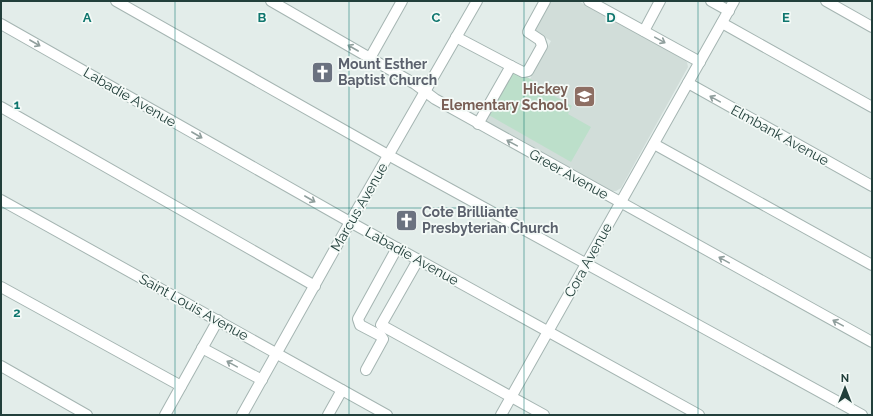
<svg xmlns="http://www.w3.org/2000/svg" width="873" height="416" font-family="Raleway,sans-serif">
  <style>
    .built { fill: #d1ddd9 }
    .green { fill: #bcdfca }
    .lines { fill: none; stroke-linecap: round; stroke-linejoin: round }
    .minor-casing { stroke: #a5b5b2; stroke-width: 12 }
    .minor { stroke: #fff; stroke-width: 10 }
    .oneway { stroke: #909f9d }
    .grid { fill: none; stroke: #0f766e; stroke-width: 1; stroke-opacity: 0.55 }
    .labels { text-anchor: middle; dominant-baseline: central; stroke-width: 3.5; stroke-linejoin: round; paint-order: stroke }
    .worship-label { font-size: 14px; font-weight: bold; fill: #5b616d; stroke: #f4faf7; text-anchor: start }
    .education-label { font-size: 14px; font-weight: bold; fill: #785e54; stroke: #f4faf7; text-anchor: end }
    .street-label { font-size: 14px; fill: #223f3b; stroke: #f4faf7 }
    .grid-label { font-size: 13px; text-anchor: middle; font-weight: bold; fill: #0f766e; stroke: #f4faf7; stroke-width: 3.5; stroke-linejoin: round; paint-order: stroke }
  </style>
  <rect width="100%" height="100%" fill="#e3edea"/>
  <polygon class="built" points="549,1 578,1 683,59 687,62 688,67 621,188 616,191 609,191 484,120 516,71 530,79 551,41 535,31 535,27"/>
  <polygon class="green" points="516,71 541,85 540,88 572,106 568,114 591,127 571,162 487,114 510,74"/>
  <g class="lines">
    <defs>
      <g id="minor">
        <polyline points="116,1 388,155 862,415"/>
        <polyline points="271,1 415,84 435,99 872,342"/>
        <polyline points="589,1 700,62"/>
        <polyline points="711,1 729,11"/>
        <polyline points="826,1 872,27"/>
        <polyline points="722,23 872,107"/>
        <polyline points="1,24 350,222 699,415"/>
        <polyline points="644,31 660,1"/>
        <polyline points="456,37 511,66"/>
        <polyline points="370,58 402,1"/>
        <polyline points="688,83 872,186"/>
        <polyline points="1,107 315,286"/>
        <polyline points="478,124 511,66 523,72 528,71 542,46 540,40 528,32 545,1"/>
        <polyline points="654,144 872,265"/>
        <polyline points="1,200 387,415"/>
        <polyline points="418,260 381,325 544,415"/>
        <polyline points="1,287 181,386"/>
        <polyline points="202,348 262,380"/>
        <polyline points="1,366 87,415"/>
        <polyline points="366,370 383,339 381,336 360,325 358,319 397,248"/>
        <polyline points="165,415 218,320"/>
        <polyline points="242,415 350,222 477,1"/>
        <polyline points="328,415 342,390"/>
        <polyline points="501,415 734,1"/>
      </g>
    </defs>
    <use href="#minor" class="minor-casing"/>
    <use href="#minor" class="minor"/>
  </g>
  <defs><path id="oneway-shaft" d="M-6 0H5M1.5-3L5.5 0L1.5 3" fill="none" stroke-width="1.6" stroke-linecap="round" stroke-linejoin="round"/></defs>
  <g class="oneway">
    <use href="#oneway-shaft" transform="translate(660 40) rotate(29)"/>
    <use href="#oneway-shaft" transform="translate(35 43) rotate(30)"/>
    <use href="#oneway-shaft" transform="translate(353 48) rotate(-150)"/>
    <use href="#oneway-shaft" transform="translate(715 99) rotate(-151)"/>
    <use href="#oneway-shaft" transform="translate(197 135) rotate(30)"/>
    <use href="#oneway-shaft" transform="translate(512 143) rotate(-151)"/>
    <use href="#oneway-shaft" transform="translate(310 199) rotate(30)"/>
    <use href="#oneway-shaft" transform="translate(724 260) rotate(-151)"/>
    <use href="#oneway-shaft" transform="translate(838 323) rotate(-151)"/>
    <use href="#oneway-shaft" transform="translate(232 364) rotate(-151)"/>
  </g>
  <path class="grid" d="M175,1V415M349,1V415M524,1V415M698,1V415M1,208H872"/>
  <defs>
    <symbol id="church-square" viewBox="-11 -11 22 22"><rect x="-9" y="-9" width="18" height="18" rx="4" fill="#6b7280" stroke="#f4faf7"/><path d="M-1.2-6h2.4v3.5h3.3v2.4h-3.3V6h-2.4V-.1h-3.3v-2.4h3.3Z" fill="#fff"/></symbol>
    <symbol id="school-square" viewBox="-11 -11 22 22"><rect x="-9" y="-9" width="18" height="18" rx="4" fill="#8d6e63" stroke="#f4faf7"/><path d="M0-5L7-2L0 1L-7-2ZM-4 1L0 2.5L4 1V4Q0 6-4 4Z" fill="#fff"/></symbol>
  </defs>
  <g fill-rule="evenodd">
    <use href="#church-square" x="310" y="60" width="25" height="25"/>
    <use href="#school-square" x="572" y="84" width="25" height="25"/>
    <use href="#church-square" x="394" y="208" width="25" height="25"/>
  </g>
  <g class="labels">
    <g class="worship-label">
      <text x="338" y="64">Mount Esther<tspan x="338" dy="16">Baptist Church</tspan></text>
      <text x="422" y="212">Cote Brilliante<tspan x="422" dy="16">Presbyterian Church</tspan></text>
    </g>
    <g class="education-label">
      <text x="568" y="89">Hickey<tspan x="568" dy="16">Elementary School</tspan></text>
    </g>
    <g class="street-label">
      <text transform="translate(130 97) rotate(30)">Labadie Avenue</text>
      <text transform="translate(780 135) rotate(29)">Elmbank Avenue</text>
      <text transform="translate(569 174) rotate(29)">Greer Avenue</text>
      <text transform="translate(359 207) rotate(-60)">Marcus Avenue</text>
      <text transform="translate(412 256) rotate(29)">Labadie Avenue</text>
      <text transform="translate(588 260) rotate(-61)">Cora Avenue</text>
      <text transform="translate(194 307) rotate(29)">Saint Louis Avenue</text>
    </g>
  </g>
  <g class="grid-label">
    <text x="87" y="22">A</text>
    <text x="262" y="22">B</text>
    <text x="436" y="22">C</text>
    <text x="611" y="22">D</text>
    <text x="786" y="22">E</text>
    <text x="17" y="109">1</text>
    <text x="17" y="317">2</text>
  </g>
  <rect width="873" height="416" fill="none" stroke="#223f3b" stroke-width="4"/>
  <g transform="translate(845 388)" stroke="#f4faf7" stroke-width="3" paint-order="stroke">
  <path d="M0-3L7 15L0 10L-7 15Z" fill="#223f3b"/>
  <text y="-6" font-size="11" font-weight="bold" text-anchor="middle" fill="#223f3b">N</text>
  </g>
</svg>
